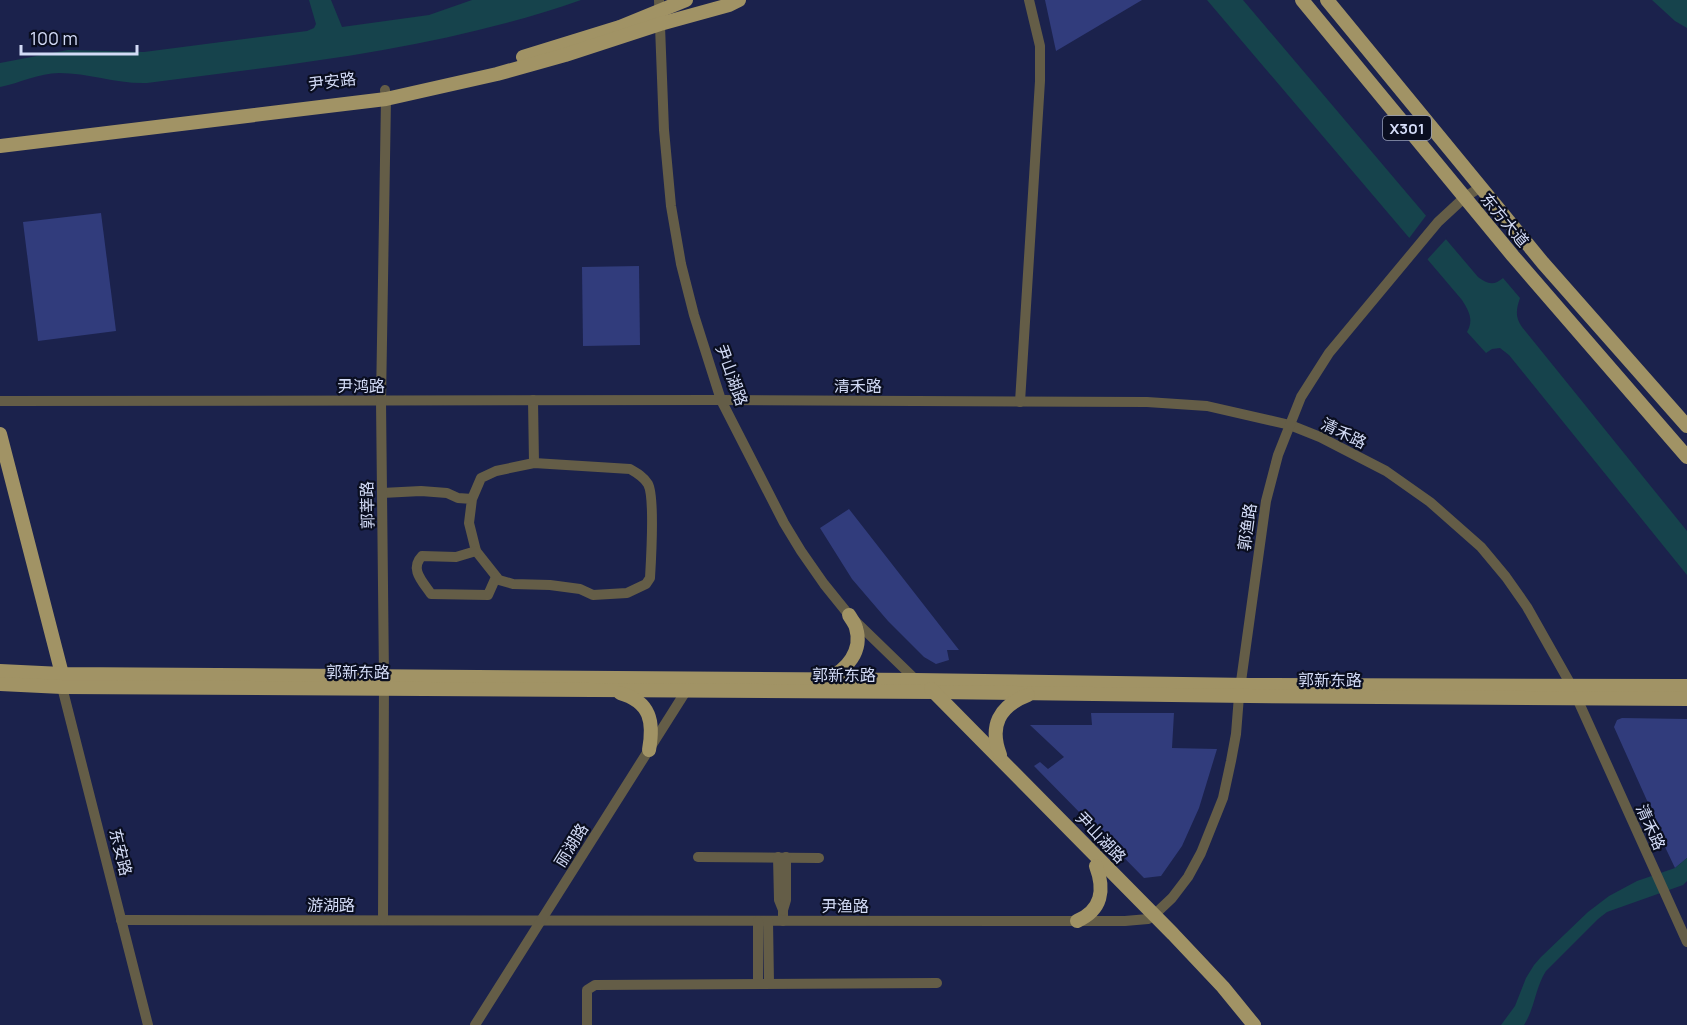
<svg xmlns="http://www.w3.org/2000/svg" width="1687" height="1025" font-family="Manrope,'Noto Sans SC',sans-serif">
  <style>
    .green { fill: #313c7c }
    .water { fill: #16434c }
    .pier { fill: #1b224c }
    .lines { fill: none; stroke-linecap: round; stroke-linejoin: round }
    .minor { stroke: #645d47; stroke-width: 10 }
    .major { stroke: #a19365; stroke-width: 14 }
    .labels { text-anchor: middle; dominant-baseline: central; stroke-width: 4.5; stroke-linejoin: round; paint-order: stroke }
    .shield { fill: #0a0e20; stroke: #979eb6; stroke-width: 1.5 }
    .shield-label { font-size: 15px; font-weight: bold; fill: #d3dbf6 }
    .street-label { font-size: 16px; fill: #d3dbf6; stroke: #0a0e20 }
  </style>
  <rect width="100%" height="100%" fill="#1b224c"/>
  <g class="green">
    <polygon points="1045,0 1142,0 1056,51"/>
    <polygon points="101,213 116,331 38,341 23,222"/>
    <polygon points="639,266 640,345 583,346 582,267"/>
    <polygon points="849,509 959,650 947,650 949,660 936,664 924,657 888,621 852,579 820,528"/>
    <polygon points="1091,713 1174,713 1172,748 1217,749 1199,808 1182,846 1161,876 1144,878 1034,766 1040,762 1048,769 1064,757 1030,725 1092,725"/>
    <polygon points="1622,718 1687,719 1687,858 1675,868 1657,830 1649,805 1614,727 1617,720"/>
  </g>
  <g class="water">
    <path d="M309,0H331L342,27L429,15L472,0H581C441,49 294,64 147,83C117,84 89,73 59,73C39,73 20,83 0,87V63L68,50L144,52L307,31L314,28L316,24Z"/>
    <path d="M1207,0H1243L1478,277C1487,284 1494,286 1503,278L1520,298C1516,310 1515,317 1522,327L1687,531V575L1509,355L1500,348L1492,349L1486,353L1467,332C1474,320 1469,311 1462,300Z"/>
    <polygon points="1652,0 1687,0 1687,28 1675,21"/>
    <path d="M1687,858V881L1683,885L1607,912L1598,919L1546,971C1535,988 1535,1008 1524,1025H1501L1515,1006L1526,978L1534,965L1541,957L1588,912L1609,896L1637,881L1675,868Z"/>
  </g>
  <polygon class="pier" points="1428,213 1447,238 1425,262 1407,241"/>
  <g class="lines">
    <g class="minor">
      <polyline points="659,0 664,130 671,206 681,264 694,315 721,400 784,523 801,551 824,584 849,615 916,680"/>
      <polyline points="533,400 534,463"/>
      <polyline points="0,401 721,400 1147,402 1207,406 1290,425 1320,437 1386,471 1430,502 1481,547 1506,577 1527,607 1571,685 1687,942"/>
      <polyline points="1020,402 1040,81 1040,46 1029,0"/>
      <path d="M382,493L421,491L447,493L458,498L472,499L481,478L496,471L534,463L630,469C637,473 644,477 648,484C655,497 651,561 650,578L646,584L627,593L593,595L580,589L550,585L513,584L499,580L476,551L469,523L472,499"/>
      <path d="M476,551L456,557L422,556C409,569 423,582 431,594L488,595L496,577"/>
      <polyline points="62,687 148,1025"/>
      <polyline points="698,857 819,858"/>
      <polyline points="778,857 779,900 783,910 783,921"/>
      <polyline points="783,910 786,900 786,857"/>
      <polyline points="121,920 1125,921 1148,919 1154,915 1172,898 1188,877 1201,853 1223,798 1231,761 1236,734 1239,696 1266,501 1278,455 1301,397 1329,353 1438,222 1465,197 1481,187"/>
      <polyline points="383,920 384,677 381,401 386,99 385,90"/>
      <polyline points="758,921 758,983"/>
      <polyline points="768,921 769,983"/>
      <polyline points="475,1025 686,691 686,685"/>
      <polyline points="587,1025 587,990 595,985 937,983"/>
    </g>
    <g class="major">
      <polyline points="1302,0 1513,256 1687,457"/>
      <polyline points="1327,0 1543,263 1687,426"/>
      <polyline points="523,57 620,27 686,0"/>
      <polyline points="0,146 386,99 497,74 565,55 660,24 729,5 739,0"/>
      <polyline points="0,434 62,674 62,682"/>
      <polyline points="0,671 62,674 916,680 1250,685 1687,686"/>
      <path d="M827,678C847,671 863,650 856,628C855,623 851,619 849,615"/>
      <polyline points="0,684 62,687 935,692 1249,696 1687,699"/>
      <polyline points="931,689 1173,934 1223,987 1254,1025"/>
      <path d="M620,693C651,702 654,722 649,750"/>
      <path d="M1000,755C989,726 999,706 1028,695"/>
      <path d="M1077,921C1102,910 1105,890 1096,866"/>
    </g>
  </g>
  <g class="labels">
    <rect class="shield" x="1383" y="116" width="48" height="24" rx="4.5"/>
    <g class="shield-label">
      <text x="1407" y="128">X301</text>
    </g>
    <g class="street-label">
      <text transform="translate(332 81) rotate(-7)">尹安路</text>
      <text transform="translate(1505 220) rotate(50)">东方大道</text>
      <text transform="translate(732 375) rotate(70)">尹山湖路</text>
      <text x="361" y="386">尹鸿路</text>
      <text x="858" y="386">清禾路</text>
      <text transform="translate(1344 433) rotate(26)">清禾路</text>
      <text transform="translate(367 505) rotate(-91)">郭莘路</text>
      <text transform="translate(1247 527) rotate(-82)">郭渔路</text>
      <text x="358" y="672">郭新东路</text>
      <text x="844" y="675">郭新东路</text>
      <text x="1330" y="680">郭新东路</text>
      <text transform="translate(1651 827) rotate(66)">清禾路</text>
      <text transform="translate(1101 837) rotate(46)">尹山湖路</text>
      <text transform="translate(571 845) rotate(-58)">丽湖路</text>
      <text transform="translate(121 852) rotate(76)">东安路</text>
      <text x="331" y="905">游湖路</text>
      <text x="845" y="906">尹渔路</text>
    </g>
  </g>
  <path d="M21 45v9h116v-9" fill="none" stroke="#d3dbf6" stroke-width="3"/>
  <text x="30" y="45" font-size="18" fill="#d3dbf6" stroke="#0a0e20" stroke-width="4.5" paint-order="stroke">100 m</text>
</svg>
